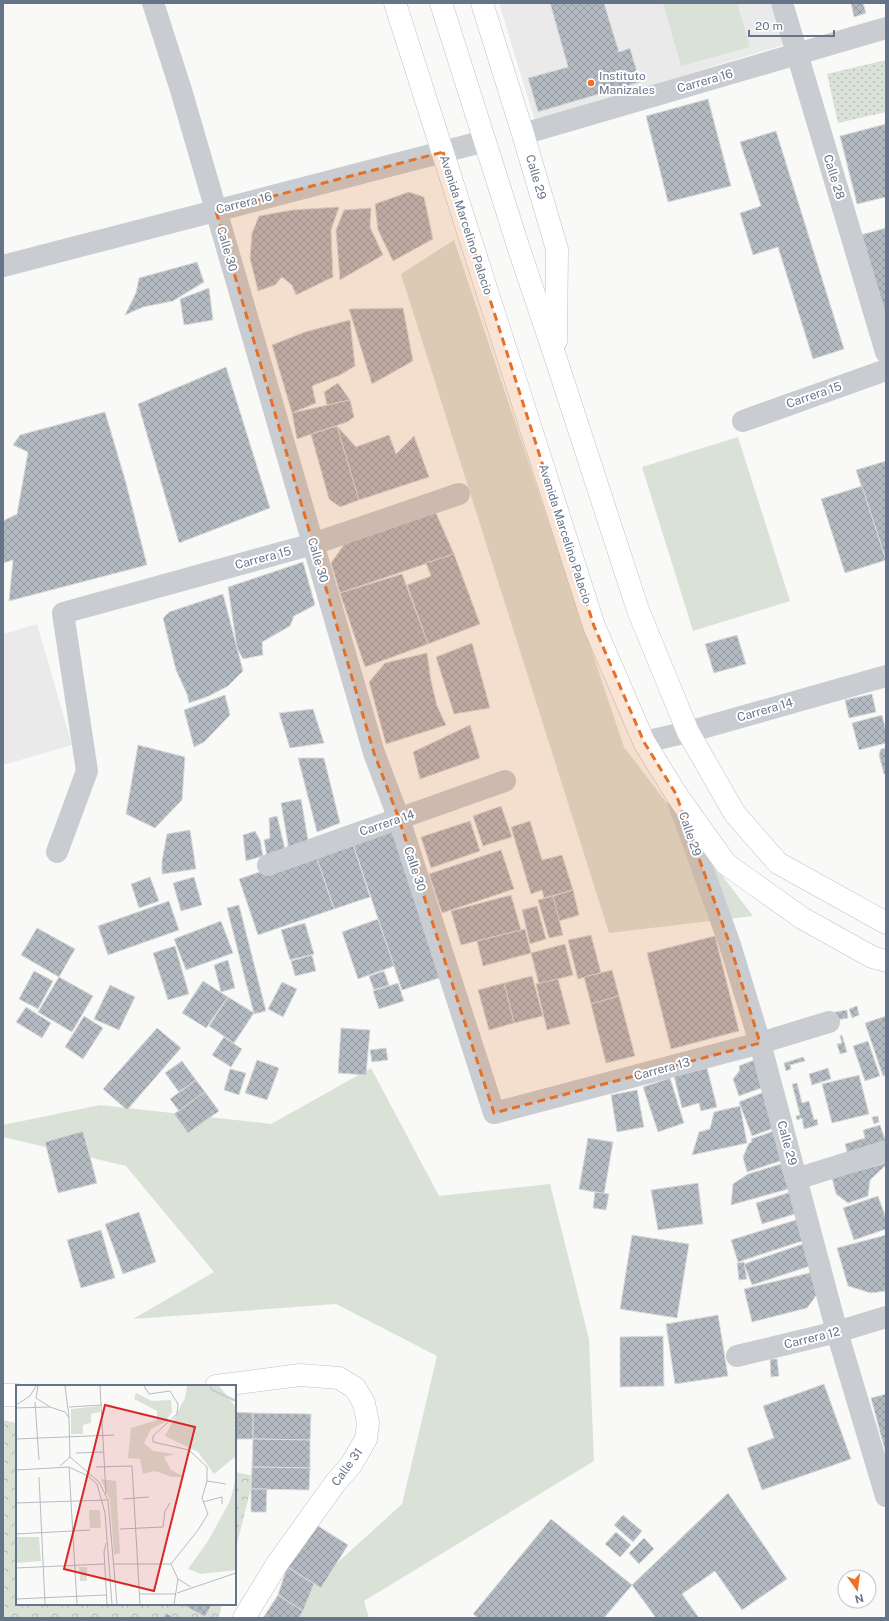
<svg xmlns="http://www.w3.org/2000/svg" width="889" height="1621" font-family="'Public Sans',sans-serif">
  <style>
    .built { fill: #eaeaea }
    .grass { fill: #dae2d8 }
    .forest { fill: url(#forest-crowns) }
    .park { fill: url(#park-dots) }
    .building { fill: url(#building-cross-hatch); stroke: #dbdbd9 }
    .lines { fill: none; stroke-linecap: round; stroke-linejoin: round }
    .secondary-casing { stroke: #bdc1c7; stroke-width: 23 }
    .street { stroke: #c9ccd0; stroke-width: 22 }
    .secondary { stroke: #fff; stroke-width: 22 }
    .marked { fill: #e2712c; fill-opacity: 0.2; stroke: #e2712c; stroke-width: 3; stroke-dasharray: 8 5; stroke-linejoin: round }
    .poi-dot { fill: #f07121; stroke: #fff; stroke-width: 1.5 }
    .labels { text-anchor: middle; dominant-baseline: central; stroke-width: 4; stroke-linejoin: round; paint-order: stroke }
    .poi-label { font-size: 12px; fill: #66748a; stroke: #fff; text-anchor: start }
    .street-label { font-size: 12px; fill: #66748a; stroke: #fff }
    .inset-river { fill: none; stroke: #c6ced5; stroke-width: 2 }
    .inset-road { fill: none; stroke: #b5bcc4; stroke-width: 1 }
    .view { fill: #d62828; fill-opacity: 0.15; stroke: #d62828; stroke-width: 2 }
    .inset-edge { fill: none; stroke: #66748a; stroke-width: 2 }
  </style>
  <defs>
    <pattern id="forest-crowns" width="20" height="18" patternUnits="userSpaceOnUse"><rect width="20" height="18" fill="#dae2d8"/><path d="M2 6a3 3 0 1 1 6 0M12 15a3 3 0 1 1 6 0" fill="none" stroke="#b5bcb5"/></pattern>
    <pattern id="park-dots" width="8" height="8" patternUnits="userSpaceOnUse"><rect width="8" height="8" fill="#dae2d8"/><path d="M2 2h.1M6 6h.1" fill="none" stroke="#b5bcb5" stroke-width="1.8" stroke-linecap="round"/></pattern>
    <pattern id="building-cross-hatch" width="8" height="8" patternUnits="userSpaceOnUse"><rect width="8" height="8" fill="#b4bac1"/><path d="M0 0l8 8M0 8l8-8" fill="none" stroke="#969ca3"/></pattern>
  </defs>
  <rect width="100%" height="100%" fill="#f9f9f7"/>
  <g class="built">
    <polygon points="499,3 770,3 783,45 535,121"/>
    <polygon points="37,624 72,745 3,765 3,634"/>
  </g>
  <g class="grass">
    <polygon points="663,3 737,3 750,47 681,66"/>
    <polygon points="454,240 624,747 753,916 609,933 401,274"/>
    <polygon points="738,437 790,601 693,631 642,467"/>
    <polygon points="371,1068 439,1196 550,1184 589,1339 594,1461 364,1601 369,1618 286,1618 292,1604 402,1504 437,1356 336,1304 133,1319 214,1272 126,1166 3,1137 3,1125 100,1105 271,1124"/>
  </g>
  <g class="forest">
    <polygon points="3,1420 17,1423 17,1604 222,1604 219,1618 3,1618"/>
    <polygon points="235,1472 254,1476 235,1552"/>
  </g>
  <polygon class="park" points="886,60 886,112 838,123 827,74"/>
  <g class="building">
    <polygon points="550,3 604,3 619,52 630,48 640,82 538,112 528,78 568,67"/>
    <polygon points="851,3 863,3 866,13 854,17"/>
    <polygon points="708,99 731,186 668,202 646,116"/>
    <polygon points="886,124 886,197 857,204 840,136"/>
    <polygon points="776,131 844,349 813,359 778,247 753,255 740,213 761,206 740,142"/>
    <polygon points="409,192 424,197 433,239 393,261 378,230 375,204"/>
    <polygon points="339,207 331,230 333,277 296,295 292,285 282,277 275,285 258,291 250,258 252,233 259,216 292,210"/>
    <polygon points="371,208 370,227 383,255 340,280 336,230 344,210"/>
    <polygon points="886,228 886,340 857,236"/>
    <polygon points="197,262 204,282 173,301 143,307 125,315 136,293 139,278"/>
    <polygon points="209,288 213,320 184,325 180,299"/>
    <polygon points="403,308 413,361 372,384 349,309"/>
    <polygon points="350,320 355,366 340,375 312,386 316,403 292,413 272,345 305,332"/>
    <polygon points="226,367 270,508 179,543 138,404"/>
    <polygon points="338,383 350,400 327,405 324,392"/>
    <polygon points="350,400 354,417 347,422 297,439 292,413"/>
    <polygon points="105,412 126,483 147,565 9,601 13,560 3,563 3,521 17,514 28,452 13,445 20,435"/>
    <polygon points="337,426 359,500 340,507 329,499 311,434"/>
    <polygon points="337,426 356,447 389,435 396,454 414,436 429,477 359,500"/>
    <polygon points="886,461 886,561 856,470"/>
    <polygon points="862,486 886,560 845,573 821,499"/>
    <polygon points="434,509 454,554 340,593 331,563 348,539"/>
    <polygon points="454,554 480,624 428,644 407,585 431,576 426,563"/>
    <polygon points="303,562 315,605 294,616 290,626 262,642 263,655 243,659 237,648 228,587"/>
    <polygon points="402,574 428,644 365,667 340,593"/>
    <polygon points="223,594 243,671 228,686 209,696 189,703 187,694 176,670 163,618 169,612"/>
    <polygon points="737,635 746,664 714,673 705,644"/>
    <polygon points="472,643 490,708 454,714 436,657"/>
    <polygon points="427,653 431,681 437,706 446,725 386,744 369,682 385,663"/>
    <polygon points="872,694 876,712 849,718 845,700"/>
    <polygon points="225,695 230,715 204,742 194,747 184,710"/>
    <polygon points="313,709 324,743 290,748 279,713"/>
    <polygon points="882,715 886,731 886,743 859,750 852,723"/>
    <polygon points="470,725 480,758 420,779 413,752"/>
    <polygon points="138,745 185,757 182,800 155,828 126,814"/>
    <polygon points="886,748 886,774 884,774 879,755 881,749"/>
    <polygon points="298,758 324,758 340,823 317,832"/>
    <polygon points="301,799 309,846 286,853 288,844 281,803"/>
    <polygon points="501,806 512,837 483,846 473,816"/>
    <polygon points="277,816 286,853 267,857 264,840 270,838 269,818"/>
    <polygon points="470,821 480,851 431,868 421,837"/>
    <polygon points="530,821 542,860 562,855 573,890 544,898 542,890 531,894 511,827"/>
    <polygon points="391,828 442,977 402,990 352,841"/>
    <polygon points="190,830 196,869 162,874 162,861 167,834"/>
    <polygon points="255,831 260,840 263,856 246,861 243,835"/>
    <polygon points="352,841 370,897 334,909 315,853"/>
    <polygon points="501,850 514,889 442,913 429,874"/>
    <polygon points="315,853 334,909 258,935 239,879"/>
    <polygon points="150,877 159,901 139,908 131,884"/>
    <polygon points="194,877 202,905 181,911 173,883"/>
    <polygon points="573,890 579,915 559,921 553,896"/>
    <polygon points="511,895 521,930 461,945 451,911"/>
    <polygon points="553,896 563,935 549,938 538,900"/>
    <polygon points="169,901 179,930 108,955 98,926"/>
    <polygon points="239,905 266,1011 254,1014 227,908"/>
    <polygon points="537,906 546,939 530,944 522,910"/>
    <polygon points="378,919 394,966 358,979 342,932"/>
    <polygon points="221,921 233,953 186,970 174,939"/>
    <polygon points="305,923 314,954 290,960 281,930"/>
    <polygon points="37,928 75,949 59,977 21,955"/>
    <polygon points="525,929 531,953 483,966 477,941"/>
    <polygon points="591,935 601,973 578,979 568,940"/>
    <polygon points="715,936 739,1031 671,1049 647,953"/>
    <polygon points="565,944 573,975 539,984 531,953"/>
    <polygon points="175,946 189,994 168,1000 153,953"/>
    <polygon points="312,955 316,971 295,976 291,961"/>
    <polygon points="228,960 235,988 221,992 214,965"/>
    <polygon points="612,970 619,996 591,1004 584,977"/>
    <polygon points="34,971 53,981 38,1009 19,999"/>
    <polygon points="384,971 389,985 374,990 369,976"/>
    <polygon points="532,976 543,1016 514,1023 504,983"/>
    <polygon points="59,977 93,996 72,1032 38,1012"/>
    <polygon points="558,979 570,1024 547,1030 536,984"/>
    <polygon points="203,981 228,997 206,1028 182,1013"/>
    <polygon points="282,982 297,989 283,1017 268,1009"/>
    <polygon points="398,983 404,1001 379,1009 373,991"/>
    <polygon points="504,983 514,1023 489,1030 478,990"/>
    <polygon points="110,985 135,997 119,1030 94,1019"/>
    <polygon points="619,996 635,1056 606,1063 591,1004"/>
    <polygon points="228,997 254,1013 234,1043 209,1026"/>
    <polygon points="857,1006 859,1015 852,1018 849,1009"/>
    <polygon points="26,1007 51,1023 42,1038 16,1022"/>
    <polygon points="847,1010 848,1018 837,1020 835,1012"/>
    <polygon points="84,1016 103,1028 83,1059 65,1047"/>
    <polygon points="886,1016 886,1075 883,1076 865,1023"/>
    <polygon points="157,1028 181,1048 127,1110 103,1089"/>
    <polygon points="341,1028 370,1030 366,1075 338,1073"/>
    <polygon points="842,1035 847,1052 840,1054 837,1044 842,1043 840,1036"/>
    <polygon points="224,1037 242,1049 231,1067 212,1055"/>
    <polygon points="868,1041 880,1076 865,1081 853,1046"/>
    <polygon points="386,1048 388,1060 372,1062 370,1050"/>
    <polygon points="803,1057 805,1061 790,1065 791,1069 786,1071 784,1063"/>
    <polygon points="257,1060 279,1068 267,1100 245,1093"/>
    <polygon points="754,1060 764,1087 739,1096 733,1079 740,1070 739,1066"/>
    <polygon points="182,1061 196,1080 179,1092 165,1073"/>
    <polygon points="707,1068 717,1107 701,1111 699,1103 682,1108 674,1076"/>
    <polygon points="828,1068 831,1079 812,1085 809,1074"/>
    <polygon points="230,1069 246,1073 239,1095 224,1090"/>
    <polygon points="859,1075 869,1114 832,1123 822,1084"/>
    <polygon points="670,1078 684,1123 658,1132 643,1087"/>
    <polygon points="196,1080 205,1092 179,1111 170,1099"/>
    <polygon points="797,1083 802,1103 809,1101 814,1120 817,1119 818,1125 804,1129 802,1118 797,1120 796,1116 800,1115 792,1084"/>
    <polygon points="637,1090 644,1127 617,1132 611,1095"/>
    <polygon points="205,1092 219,1111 188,1133 174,1114"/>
    <polygon points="764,1092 777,1127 752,1136 739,1102"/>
    <polygon points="740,1106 747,1143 692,1155 699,1132 710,1129 714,1112"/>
    <polygon points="878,1116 879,1122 874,1124 872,1117"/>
    <polygon points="880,1125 886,1142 849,1159 845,1144 865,1138 863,1130"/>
    <polygon points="83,1131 97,1183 58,1193 45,1142"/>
    <polygon points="774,1131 783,1160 747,1172 743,1157 749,1143 752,1142 751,1139"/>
    <polygon points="588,1138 613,1142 604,1194 579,1189"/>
    <polygon points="886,1163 886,1165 870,1180 868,1196 848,1203 836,1194 832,1178"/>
    <polygon points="781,1164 788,1189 731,1205 733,1184 748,1174"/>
    <polygon points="698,1183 703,1224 658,1230 651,1190"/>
    <polygon points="595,1192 609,1194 606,1210 593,1208"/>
    <polygon points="791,1192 798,1213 762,1224 756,1203"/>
    <polygon points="878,1196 886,1218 886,1229 854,1240 843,1208"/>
    <polygon points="139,1212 156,1262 123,1274 105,1224"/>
    <polygon points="799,1219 805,1240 738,1262 731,1240"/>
    <polygon points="101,1230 115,1278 81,1288 67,1240"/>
    <polygon points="632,1235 689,1244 677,1318 620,1309"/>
    <polygon points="886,1235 886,1291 871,1293 848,1286 837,1248"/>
    <polygon points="803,1244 810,1266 752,1285 744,1264"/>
    <polygon points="744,1262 747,1279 739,1280 737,1263"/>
    <polygon points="813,1272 818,1293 807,1308 752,1322 744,1289"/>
    <polygon points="718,1315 728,1376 675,1384 666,1324"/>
    <polygon points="663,1336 664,1386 620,1387 620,1337"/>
    <polygon points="770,1359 777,1359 779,1376 771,1377"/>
    <polygon points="824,1384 851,1459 762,1490 747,1448 774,1438 763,1406"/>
    <polygon points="886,1394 886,1454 871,1398"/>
    <polygon points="235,1412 253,1413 253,1439 235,1439"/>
    <polygon points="253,1413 311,1414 310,1440 253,1439"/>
    <polygon points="253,1439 310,1440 310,1468 252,1467"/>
    <polygon points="252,1467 310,1468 309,1490 251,1489"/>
    <polygon points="251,1489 267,1489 266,1512 251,1512"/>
    <polygon points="728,1493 787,1579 742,1610 715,1571 682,1594 699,1618 656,1618 632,1585"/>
    <polygon points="623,1515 642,1531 633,1542 614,1525"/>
    <polygon points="551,1519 632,1585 604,1618 478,1618 473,1614"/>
    <polygon points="315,1524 348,1545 321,1588 287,1567"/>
    <polygon points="616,1532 631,1545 620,1557 605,1544"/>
    <polygon points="644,1538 654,1549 639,1564 629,1553"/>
    <polygon points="287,1567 314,1584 303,1611 278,1595"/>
    <polygon points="278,1595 303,1611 299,1618 263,1618"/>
    <polygon points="182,1604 212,1604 205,1617"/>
    <polygon points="166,1613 175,1618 163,1618"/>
  </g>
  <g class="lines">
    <defs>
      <g id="secondary">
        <polyline points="395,3 594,626 644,742 676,794 726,864 802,918 872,957 886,961"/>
        <polyline points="441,3 519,249 555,356 638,610 688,732 735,814 778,863 886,923"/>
        <polyline points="482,3 523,134 557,249 556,341"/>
        <polyline points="216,1386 300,1375 339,1378 355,1388 364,1403 368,1423 366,1439 351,1465 336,1482 277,1564 244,1618"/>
        <polyline points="3,1395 17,1395"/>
      </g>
    </defs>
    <use href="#secondary" class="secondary-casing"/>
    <g class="street">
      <polyline points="153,3 181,90 374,753 399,819 494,1113 760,1043 829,1022"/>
      <polyline points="782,3 886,352"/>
      <polyline points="523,134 886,28"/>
      <polyline points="3,266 485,141"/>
      <polyline points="743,421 886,370"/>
      <polyline points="644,742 688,732 886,676"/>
      <polyline points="678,801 730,945 760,1043 837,1332 886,1496"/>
      <polyline points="57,852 87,771 63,613 313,544 459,494"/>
      <polyline points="268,865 505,781"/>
      <polyline points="796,1179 886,1151"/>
      <polyline points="737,1356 837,1332 886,1317"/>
    </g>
    <use href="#secondary" class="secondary"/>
  </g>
  <path class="marked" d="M443,152L594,626L644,742L676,794L730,945L760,1043L494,1113L399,819L374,753L216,211Z"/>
  <circle class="poi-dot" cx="591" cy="83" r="4"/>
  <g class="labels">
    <g class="poi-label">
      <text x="599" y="76">Instituto<tspan x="599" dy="14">Manizales</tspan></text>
    </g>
    <g class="street-label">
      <text transform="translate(705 81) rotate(-16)">Carrera 16</text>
      <text transform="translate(536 177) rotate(74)">Calle 29</text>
      <text transform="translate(834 177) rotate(73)">Calle 28</text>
      <text transform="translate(244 203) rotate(-14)">Carrera 16</text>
      <text transform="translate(466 225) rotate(72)">Avenida Marcelino Palacio</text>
      <text transform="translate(227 249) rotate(74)">Calle 30</text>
      <text transform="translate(814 395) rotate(-19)">Carrera 15</text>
      <text transform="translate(565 534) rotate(72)">Avenida Marcelino Palacio</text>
      <text transform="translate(263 558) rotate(-15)">Carrera 15</text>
      <text transform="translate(318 560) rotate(74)">Calle 30</text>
      <text transform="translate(765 710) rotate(-16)">Carrera 14</text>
      <text transform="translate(387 823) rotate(-19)">Carrera 14</text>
      <text transform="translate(690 834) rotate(71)">Calle 29</text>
      <text transform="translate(415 869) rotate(72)">Calle 30</text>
      <text transform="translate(662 1069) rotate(-15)">Carrera 13</text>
      <text transform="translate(787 1143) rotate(75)">Calle 29</text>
      <text transform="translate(812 1338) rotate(-14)">Carrera 12</text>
      <text transform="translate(347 1467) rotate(-54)">Calle 31</text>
    </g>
  </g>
  <g transform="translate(16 1385)">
    <rect width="220" height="220" fill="#f9f9f7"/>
    <path d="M120,8L136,16L155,15L156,27L149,37L135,44L128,58L137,66L158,69L148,72L155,85L169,92H156L139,86L127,89L124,74L112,73L115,43L141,35V26L118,14ZM84,21V27L75,29V38L67,40V49H55V24ZM85,94L100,96L104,168L98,170L94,115ZM73,125H84L85,143H74ZM63,182H71V196H64Z" fill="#dae2d8"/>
    <path d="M171,1H203L220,22V71L198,89L182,67L149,51L169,13ZM220,93V185L185,189L172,184L192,156L214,116Z" fill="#dae2d8"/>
    <path d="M0,152H23L25,176L0,178Z" fill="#dae2d8"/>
    <path class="inset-river" d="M194,1L196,5L220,16"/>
    <path class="inset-road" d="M22,1L20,13L34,22M49,1L53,32M84,1L90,109M128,1L133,9L154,6L162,19L161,29L137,51V57L173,65L191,82V96L186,113L192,129L182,145L155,179L162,194L158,219M19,17L23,75M0,20L14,11L20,1M53,22L86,20M0,23L34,22L49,27L53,33L54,72L83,97L92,115L101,219M0,54L98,50M60,68L87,67M44,81L54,72M53,82L61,219M80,82L116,81L124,219M0,85L53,82L72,91L81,99L89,128L96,219M23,92L29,219M191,96L210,99M107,114L133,112M187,117L206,112V119M0,118L92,115M104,144L147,142L149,126L154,118M0,149L74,145M90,158L88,167L91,219M97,179H155M0,183L88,179M162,194L175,202M161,208L220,188M123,209H160M0,214L90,210"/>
    <path class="view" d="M89,20L179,42L138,206L48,184Z"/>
    <rect width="220" height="220" class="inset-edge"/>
  </g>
  <rect width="889" height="1621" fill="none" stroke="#66748a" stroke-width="8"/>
  <g transform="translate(857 1589) rotate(166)"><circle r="19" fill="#ffffff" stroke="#c2c7d0"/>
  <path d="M0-3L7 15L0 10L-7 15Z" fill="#f07121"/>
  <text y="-6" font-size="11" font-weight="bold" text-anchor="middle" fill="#66748a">N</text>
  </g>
  <path d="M749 30v6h85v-6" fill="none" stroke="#66748a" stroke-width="2"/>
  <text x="755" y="30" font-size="12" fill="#66748a" stroke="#ffffff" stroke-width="3" paint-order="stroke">20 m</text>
</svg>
